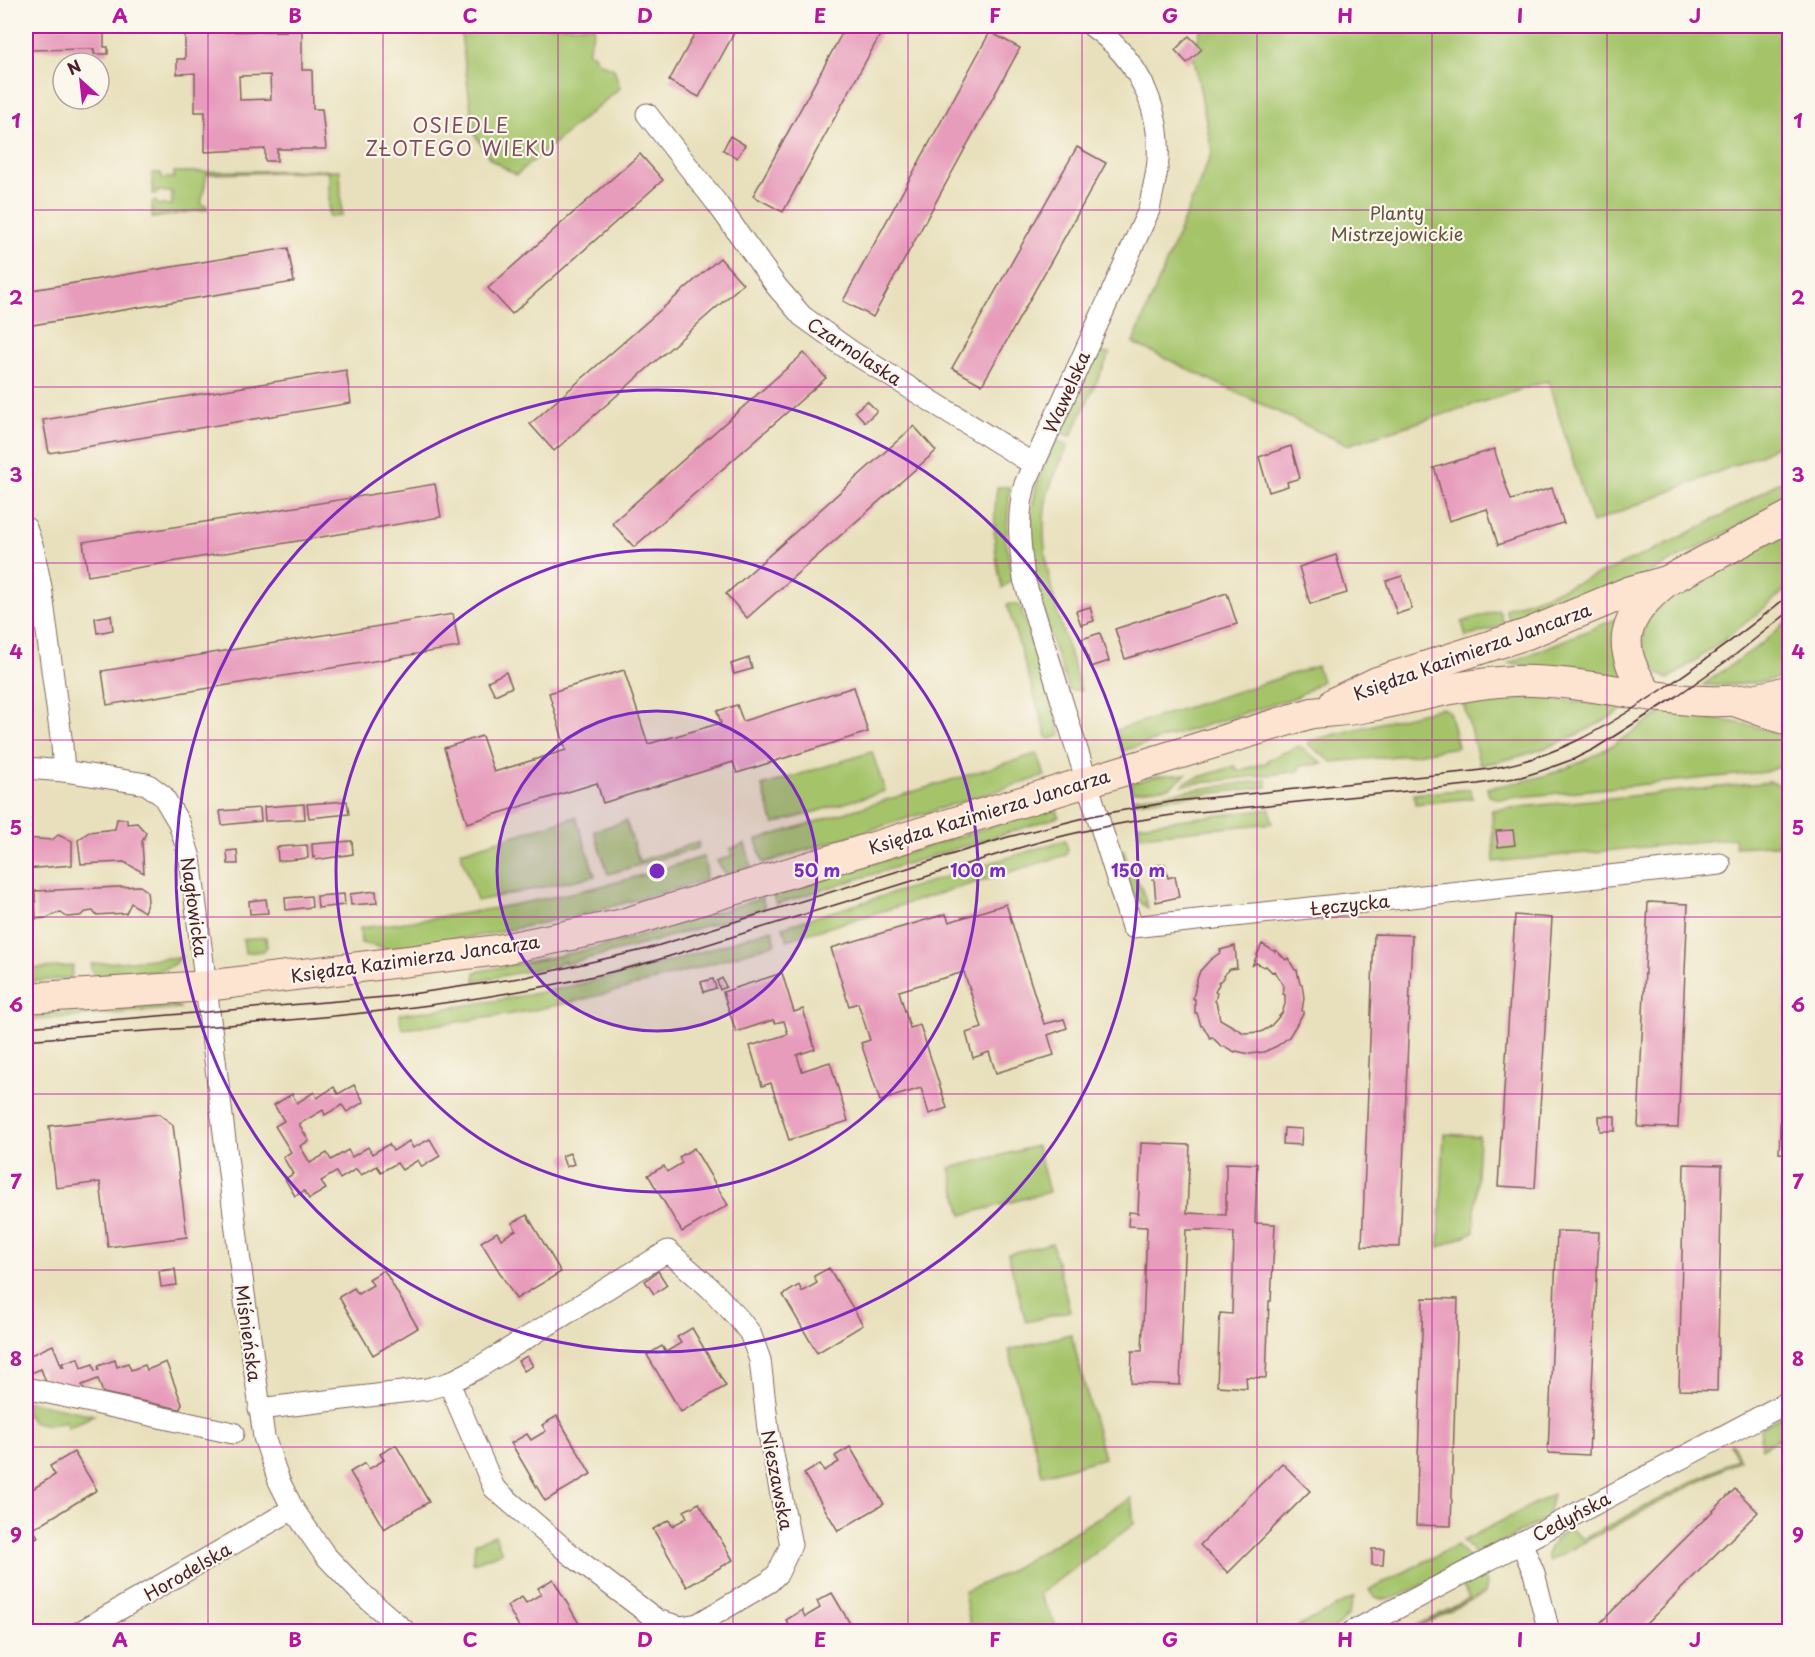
<svg xmlns="http://www.w3.org/2000/svg" width="1815" height="1657" font-family="'Playpen Sans',sans-serif">
  <style>
    .green { fill: #a5c46b; stroke: #78724b; stroke-width: 1.5 }
    .building { fill: #e79cbb; fill-rule: evenodd }
    .lines { fill: none; stroke-linecap: round; stroke-linejoin: round }
    .street-casing { stroke: #81635e; stroke-width: 23 }
    .secondary-casing { stroke: #81635e; stroke-width: 32 }
    .street { stroke: #fff; stroke-width: 21 }
    .secondary { stroke: #fde4d1; stroke-width: 30 }
    .tram { stroke: #4a1f2b; stroke-width: 1.5 }
    .grid { fill: none; stroke: #b5179e; stroke-width: 1.5; stroke-opacity: 0.55 }
    .ring { fill: none; stroke: #7b2cbf; stroke-width: 3 }
    .labels { text-anchor: middle; dominant-baseline: central; stroke-width: 4.5; stroke-linejoin: round; paint-order: stroke }
    .park-label { font-size: 18px; fill: #65513e; stroke: #fbf7ec }
    .street-label { font-size: 18px; fill: #4a1f2b; stroke: #fbf7ec }
    .neighbourhood-label { font-size: 20px; letter-spacing: 1.5px; fill: #814b5d; stroke: #fbf7ec }
    .centre { fill: #7b2cbf; stroke: #fbf7ec; stroke-width: 3 }
    .ring-label { font-size: 18px; text-anchor: middle; font-weight: bold; fill: #7b2cbf; stroke: #fbf7ec; stroke-width: 4.5; stroke-linejoin: round; paint-order: stroke }
    .neatline { fill: none; stroke: #b5179e; stroke-width: 2 }
    .grid-label { font-size: 20px; text-anchor: middle; font-weight: bold; fill: #b5179e }
  </style>
  <rect width="100%" height="100%" fill="#fbf7ec"/>
  <filter id="ink" filterUnits="userSpaceOnUse"><feTurbulence type="fractalNoise" baseFrequency=".0167" numOctaves="2"/><feDisplacementMap in="SourceGraphic" scale="12" xChannelSelector="R" yChannelSelector="G"/><feConvolveMatrix kernelMatrix="1 2 1 2 8 2 1 2 1" color-interpolation-filters="sRGB"/></filter>
  <filter id="wash" filterUnits="userSpaceOnUse"><feTurbulence type="fractalNoise" baseFrequency=".008" numOctaves="4" result="noise"/><feDisplacementMap in="SourceGraphic" scale="24" xChannelSelector="R" yChannelSelector="G"/><feGaussianBlur stdDeviation="1.35" result="paint"/><feColorMatrix in="noise" values="0 0 0 0 0 0 0 0 0 0 0 0 0 0 0 0 0 1.4 0 .05"/><feComposite in="paint" operator="in"/></filter>
  <g filter="url(#wash)">
    <rect width="100%" height="100%" fill="#e8e0bc"/>
    <g class="green">
      <polygon points="460,26 595,26 588,52 594,55 598,62 614,69 620,88 516,175 490,159 474,133"/>
      <polygon points="1201,26 1789,26 1789,438 1762,454 1592,523 1548,381 1347,445 1133,343 1212,152 1194,58"/>
      <polygon points="340,170 342,216 329,217 329,171 207,174 201,204 207,206 207,209 152,218 152,202 156,201 157,205 172,205 172,192 157,191 157,194 153,194 152,173 161,173 162,178 174,178 174,172"/>
      <polygon points="1099,353 1110,353 1071,436 1059,432 1093,357"/>
      <path d="M1055,440L1068,446C1061,462 1051,480 1047,497C1034,556 1064,633 1081,690H1069L1052,642L1038,588L1032,552L1030,519L1037,483Z"/>
      <path d="M1789,476V498L1713,540L1659,568L1581,603H1560L1510,622L1505,609C1604,576 1701,532 1789,476Z"/>
      <path d="M997,487H1010L1006,540L1012,580L1002,588C993,549 993,527 997,487Z"/>
      <path d="M1789,530V587C1751,620 1711,651 1668,679C1634,660 1636,622 1665,600C1675,591 1689,586 1701,579C1731,563 1760,546 1789,530Z"/>
      <polygon points="1010,604 1020,606 1061,735 1051,739 1047,737 1007,605"/>
      <polygon points="1499,610 1504,625 1466,637 1462,622"/>
      <polygon points="1618,618 1628,680 1509,663"/>
      <path d="M1789,619V676C1760,683 1733,687 1703,685L1765,641Z"/>
      <polygon points="1317,666 1322,681 1297,697 1122,751 1116,730"/>
      <path d="M1461,695H1508L1628,706C1582,736 1535,756 1480,765Z"/>
      <polygon points="1441,708 1449,711 1458,747 1409,755 1332,762 1308,744 1308,741"/>
      <path d="M1664,711L1745,724L1789,735V763L1765,772L1500,799L1489,796L1487,788C1513,783 1539,779 1564,769C1600,756 1632,732 1664,711Z"/>
      <polygon points="1299,746 1323,764 1299,766 1299,771 1183,785 1187,781 1235,766 1238,771 1268,762 1267,760"/>
      <polygon points="872,752 885,791 774,824 762,786"/>
      <polygon points="1036,754 1038,755 1045,776 763,863 756,840"/>
      <polygon points="1186,774 1170,787 1132,792 1131,783 1157,776"/>
      <polygon points="1266,780 1267,787 1134,802 1133,798"/>
      <polygon points="1770,782 1789,787 1789,844 1735,847 1734,838 1494,862 1492,810"/>
      <polygon points="1470,789 1473,798 1415,804 1414,794"/>
      <polygon points="1056,806 1059,817 776,904 773,895"/>
      <polygon points="1270,809 1272,823 1140,836 1138,825"/>
      <polygon points="576,817 595,876 477,901 460,852"/>
      <polygon points="626,821 639,861 699,842 698,848 608,874 594,831"/>
      <polygon points="1065,840 1068,850 1066,855 787,940 783,927"/>
      <polygon points="745,844 752,868 726,875 717,861 732,856 730,849"/>
      <path d="M1124,850L1130,873L1141,886L1148,908C1128,895 1125,873 1118,851Z"/>
      <path d="M703,857L706,866L705,881L580,915L484,935L387,949L361,943L360,928C440,918 519,906 597,887C633,879 668,867 703,857Z"/>
      <polygon points="762,898 765,908 641,945 565,964 564,961 560,962 560,965 475,981 475,972 558,956 615,943"/>
      <path d="M772,929L776,943C698,968 619,993 539,1009C494,1018 448,1023 403,1029L401,1025L400,1014C482,1005 564,990 644,968C687,957 730,943 772,929Z"/>
      <polygon points="266,937 267,947 263,951 245,953 243,939"/>
      <polygon points="181,957 173,965 158,971 95,976 91,969 91,964"/>
      <polygon points="73,966 71,978 26,982 26,969"/>
      <polygon points="169,1004 181,1008 26,1021 26,1015"/>
      <polygon points="1444,1134 1479,1136 1474,1232 1439,1247"/>
      <polygon points="1037,1146 1049,1192 962,1215 950,1168"/>
      <polygon points="1052,1243 1070,1311 1026,1322 1008,1254"/>
      <polygon points="1071,1334 1104,1458 1042,1475 1009,1350"/>
      <polygon points="26,1401 94,1415 68,1428 65,1421 49,1425 33,1422 27,1415 26,1417"/>
      <polygon points="1789,1412 1789,1434 1762,1448 1760,1428"/>
      <path d="M1732,1443L1740,1460L1549,1561L1547,1555C1551,1542 1559,1535 1570,1529L1583,1539L1737,1459L1730,1444Z"/>
      <polygon points="1553,1494 1547,1518 1477,1555 1463,1541"/>
      <polygon points="1131,1498 1134,1524 1039,1594 1059,1631 971,1631 964,1592 1004,1574"/>
      <polygon points="495,1535 502,1552 473,1563 475,1543"/>
      <path d="M1457,1545L1470,1559C1452,1568 1405,1597 1389,1599C1380,1601 1374,1597 1369,1590Z"/>
      <polygon points="1482,1574 1487,1583 1485,1593 1411,1631 1404,1632 1469,1599 1462,1584"/>
      <polygon points="1354,1597 1348,1615 1333,1630 1290,1631"/>
    </g>
    <g id="blocks">
      <g class="building">
        <polygon points="26,26 104,26 104,47 108,47 108,54 94,54 94,49 26,50"/>
        <polygon points="699,26 738,26 699,97 669,81"/>
        <polygon points="846,26 885,26 783,212 753,196"/>
        <path d="M302,31V70H312L313,109H322L326,149H277V161H265V149L205,152V112H195V73L177,74V59H185V32ZM270,75L271,99L240,100L239,76Z"/>
        <polygon points="990,32 1020,48 873,317 843,301"/>
        <polygon points="1189,36 1202,49 1187,63 1175,50"/>
        <polygon points="730,136 745,145 737,158 723,150"/>
        <polygon points="1077,147 1106,163 982,385 952,368"/>
        <polygon points="640,154 663,180 512,314 488,288"/>
        <polygon points="288,248 294,282 26,326 26,291"/>
        <polygon points="720,258 743,284 554,451 530,424"/>
        <polygon points="804,353 826,378 634,547 612,523"/>
        <polygon points="346,370 351,403 49,453 43,420"/>
        <polygon points="867,401 877,411 865,422 855,411"/>
        <polygon points="914,426 936,451 747,618 726,594"/>
        <polygon points="1291,446 1300,478 1287,482 1288,486 1269,492 1259,457"/>
        <polygon points="1495,449 1495,452 1511,500 1552,488 1564,524 1562,523 1498,545 1487,509 1449,521 1435,470 1433,468"/>
        <polygon points="435,484 441,517 88,576 83,542"/>
        <polygon points="1336,555 1347,593 1310,604 1299,567"/>
        <polygon points="1402,576 1412,609 1397,614 1386,581"/>
        <polygon points="1227,593 1237,624 1125,659 1115,629"/>
        <polygon points="1090,607 1094,621 1081,625 1076,611"/>
        <polygon points="453,614 459,647 107,705 102,671"/>
        <polygon points="111,615 113,630 97,633 95,618"/>
        <polygon points="1100,633 1109,661 1091,667 1082,639"/>
        <polygon points="749,658 752,669 734,674 731,664"/>
        <polygon points="624,670 648,744 721,723 717,711 737,705 743,721 854,687 868,732 737,773 733,762 603,803 597,783 467,823 444,748 482,736 494,772 566,750 549,693"/>
        <polygon points="506,672 512,687 495,695 488,681"/>
        <polygon points="347,801 349,814 309,818 307,804"/>
        <polygon points="304,804 305,819 265,821 264,807"/>
        <polygon points="260,808 261,821 222,825 220,811"/>
        <polygon points="117,819 127,819 127,824 137,823 146,833 142,842 144,873 124,862 81,864 78,840 89,832 115,829"/>
        <polygon points="1513,830 1515,845 1498,847 1496,831"/>
        <polygon points="58,835 72,841 72,865 26,869 26,838 52,840"/>
        <polygon points="352,841 353,854 316,860 315,857 313,858 312,844"/>
        <polygon points="307,845 308,858 278,861 277,847"/>
        <polygon points="237,850 238,864 228,864 227,851"/>
        <polygon points="1165,864 1168,878 1175,876 1179,897 1156,902 1154,879 1152,879 1150,866"/>
        <polygon points="140,886 147,891 148,901 144,912 131,903 126,913 96,915 93,911 86,912 80,916 67,917 61,913 55,914 47,918 36,919 35,891"/>
        <polygon points="376,891 377,903 351,905 350,894"/>
        <polygon points="344,894 345,905 318,908 317,896"/>
        <polygon points="26,895 28,895 30,920 26,920"/>
        <polygon points="311,896 312,907 286,910 285,898"/>
        <polygon points="266,899 268,913 250,914 249,901"/>
        <polygon points="1648,902 1688,904 1678,1128 1638,1127"/>
        <polygon points="1006,904 1044,1024 1064,1019 1067,1028 1048,1035 1054,1055 996,1073 989,1052 973,1058 966,1033 982,1028 964,972 899,991 910,1028 920,1025 947,1108 929,1114 921,1088 880,1101 861,1043 870,1040 858,1003 849,1006 831,948 946,914 949,922"/>
        <polygon points="1515,915 1552,918 1535,1188 1498,1186"/>
        <polygon points="1374,934 1412,935 1400,1247 1362,1246"/>
        <polygon points="1262,944 1275,952 1276,950 1286,960 1288,958 1295,970 1297,970 1300,984 1302,984 1304,998 1302,1011 1304,1012 1289,1037 1277,1046 1264,1052 1250,1054 1236,1051 1235,1052 1224,1046 1222,1047 1212,1037 1210,1038 1203,1026 1201,1026 1197,1013 1195,1013 1195,999 1193,999 1196,985 1195,985 1200,971 1210,960 1221,952 1220,950 1235,946 1237,968 1230,969 1223,976 1224,977 1218,983 1219,984 1215,992 1217,993 1215,1001 1216,1002 1220,1019 1244,1033 1261,1032 1270,1027 1282,1013 1285,1004 1285,995 1283,994 1284,986 1274,971 1272,972 1266,966 1264,967 1256,963 1252,966"/>
        <polygon points="1788,953 1790,953 1790,1154 1779,1153"/>
        <polygon points="782,973 794,1012 803,1009 815,1049 797,1055 802,1071 830,1062 848,1121 789,1140 771,1083 762,1086 750,1046 788,1034 784,1021 775,1023 773,1020 736,1032 723,992"/>
        <polygon points="722,978 726,987 720,990 717,981"/>
        <polygon points="713,979 716,988 704,992 701,982"/>
        <polygon points="354,1085 364,1102 347,1112 342,1105 325,1115 323,1110 299,1124 309,1141 300,1146 310,1163 327,1153 331,1160 348,1150 352,1157 368,1147 372,1154 389,1144 393,1151 409,1141 413,1148 430,1139 440,1156 422,1167 418,1160 402,1170 397,1163 381,1172 377,1166 361,1175 356,1169 340,1179 336,1172 321,1181 326,1189 309,1199 304,1191 295,1196 285,1179 293,1174 283,1157 291,1152 275,1126 284,1121 274,1105 292,1094 297,1103 314,1092 317,1098 334,1087 338,1094"/>
        <polygon points="159,1114 173,1125 187,1237 108,1247 100,1182 56,1188 49,1126"/>
        <polygon points="1599,1116 1615,1116 1615,1131 1600,1131"/>
        <polygon points="1284,1128 1302,1129 1301,1145 1283,1144"/>
        <polygon points="1141,1143 1190,1145 1187,1213 1226,1215 1226,1163 1257,1164 1255,1223 1275,1224 1271,1301 1269,1301 1266,1378 1246,1377 1247,1388 1217,1386 1220,1313 1232,1314 1234,1232 1208,1230 1186,1230 1180,1385 1131,1383 1132,1351 1142,1351 1147,1227 1128,1226 1129,1212 1138,1213"/>
        <polygon points="694,1148 728,1205 682,1232 648,1175 664,1166 667,1172 682,1163 679,1157"/>
        <polygon points="570,1153 574,1164 566,1167 562,1156"/>
        <polygon points="1684,1164 1722,1165 1717,1391 1679,1390"/>
        <polygon points="26,1181 30,1203 26,1204"/>
        <polygon points="26,1208 30,1236 26,1236"/>
        <polygon points="527,1215 561,1272 516,1299 481,1242 497,1232 501,1239 516,1230 512,1223"/>
        <polygon points="1557,1231 1599,1232 1589,1455 1548,1453"/>
        <polygon points="829,1268 863,1325 817,1353 783,1295 799,1285 802,1292 817,1283 814,1276"/>
        <polygon points="175,1269 177,1285 161,1287 159,1271"/>
        <polygon points="384,1270 418,1328 373,1355 339,1297 354,1288 358,1294 373,1285 369,1279"/>
        <polygon points="658,1271 667,1285 654,1294 645,1281"/>
        <polygon points="1423,1298 1458,1299 1451,1526 1416,1525"/>
        <polygon points="692,1328 726,1386 681,1412 647,1355 662,1346 666,1352 681,1343 677,1337"/>
        <polygon points="53,1345 62,1367 64,1367 62,1363 78,1358 81,1368 93,1364 95,1371 99,1370 98,1366 115,1360 117,1367 128,1363 131,1370 145,1365 147,1370 166,1362 182,1404 180,1409 103,1393 98,1379 82,1385 84,1390 46,1382 41,1369 26,1375 26,1357"/>
        <polygon points="527,1356 533,1366 524,1371 518,1361"/>
        <polygon points="557,1416 591,1474 545,1501 511,1443 527,1434 531,1440 546,1431 542,1425"/>
        <polygon points="396,1445 429,1502 384,1529 350,1472 365,1463 369,1469 384,1460 380,1454"/>
        <polygon points="850,1447 884,1504 838,1531 804,1474 820,1464 824,1471 839,1462 835,1456"/>
        <polygon points="74,1452 97,1490 33,1529 38,1537 26,1544 26,1493 55,1475 50,1466"/>
        <polygon points="1282,1463 1310,1491 1228,1573 1200,1545"/>
        <polygon points="1735,1489 1758,1512 1638,1632 1591,1632"/>
        <polygon points="699,1503 733,1560 687,1587 653,1529 669,1520 672,1526 687,1518 684,1511"/>
        <polygon points="1372,1549 1384,1549 1383,1565 1372,1565"/>
        <polygon points="553,1579 584,1632 522,1632 507,1606 522,1597 526,1603 541,1594 538,1588"/>
        <polygon points="832,1593 855,1632 793,1632 786,1620 802,1610 805,1617 820,1608 817,1601"/>
        <polygon points="1769,1623 1777,1632 1761,1632"/>
      </g>
    </g>
  </g>
  <g filter="url(#ink)">
    <use href="#blocks" fill-opacity="0" stroke="#81635e" stroke-width="1.5"/>
    <g class="lines">
      <defs>
        <g id="street">
          <path d="M1092,26C1136,57 1161,105 1158,160C1157,176 1152,193 1149,210L1025,484C1016,518 1020,545 1024,579L1132,927L1720,864"/>
          <polyline points="647,114 716,202 777,287 802,316 852,352 1033,464"/>
          <polyline points="26,528 33,548 41,587 62,745 64,771"/>
          <polyline points="26,768 64,771 147,784 163,796 179,823 190,858 244,1294 264,1437 279,1481 293,1509 325,1555 361,1593 406,1632"/>
          <polyline points="26,1388 233,1433"/>
          <polyline points="259,1409 427,1389 449,1383 476,1369 668,1251 710,1288 739,1319 750,1333 760,1360 768,1429 791,1545 778,1573 769,1582 698,1624 681,1627 657,1620 570,1554 494,1488 449,1383"/>
          <polyline points="1521,1542 1534,1573 1549,1632"/>
          <polyline points="80,1632 293,1509"/>
          <polyline points="1352,1632 1790,1401"/>
        </g>
        <g id="secondary">
          <path d="M1648,694C1613,646 1622,617 1667,581L1790,516"/>
          <polyline points="1335,702 1377,682 1527,634 1628,592 1667,581"/>
          <polyline points="1740,703 1790,721"/>
          <path d="M26,998L206,986L498,950L619,925L1312,713C1330,711 1348,711 1366,707C1415,698 1463,683 1514,681C1603,678 1702,721 1790,690"/>
        </g>
      </defs>
      <use href="#street" class="street-casing"/>
      <use href="#secondary" class="secondary-casing"/>
      <use href="#street" class="street"/>
      <use href="#secondary" class="secondary"/>
      <g class="tram">
        <path d="M26,1027L398,996L526,977L647,949L1008,837L1096,815L1176,801L1474,771C1551,762 1606,728 1669,685C1711,656 1751,627 1790,594"/>
        <path d="M26,1040C235,1023 451,1017 654,961L1012,850C1067,833 1123,822 1179,814L1478,784L1521,777L1541,771L1574,759L1594,749L1674,698L1735,655L1790,611"/>
      </g>
    </g>
  </g>
  <path class="grid" d="M208,26V1632M383,26V1632M558,26V1632M733,26V1632M908,26V1632M1082,26V1632M1257,26V1632M1432,26V1632M1607,26V1632M26,210H1790M26,387H1790M26,563H1790M26,740H1790M26,917H1790M26,1094H1790M26,1270H1790M26,1447H1790"/>
  <circle cx="657" cy="871" r="160" fill="#7b2cbf" fill-opacity=".12"/>
  <g class="ring">
    <circle cx="657" cy="871" r="160"/>
    <circle cx="657" cy="871" r="321"/>
    <circle cx="657" cy="871" r="481"/>
  </g>
  <g class="labels">
    <g class="park-label">
      <text x="1397" y="212">Planty<tspan x="1397" dy="21">Mistrzejowickie</tspan></text>
    </g>
    <g class="street-label">
      <text transform="translate(855 351) rotate(33)">Czarnolaska</text>
      <text transform="translate(1066 392) rotate(-66)">Wawelska</text>
      <text transform="translate(1472 651) rotate(-20)">Księdza Kazimierza Jancarza</text>
      <text transform="translate(989 811) rotate(-17)">Księdza Kazimierza Jancarza</text>
      <text transform="translate(1350 904) rotate(-6)">Łęczycka</text>
      <text transform="translate(195 907) rotate(82)">Nagłowicka</text>
      <text transform="translate(415 958) rotate(-8)">Księdza Kazimierza Jancarza</text>
      <text transform="translate(249 1333) rotate(82)">Miśnieńska</text>
      <text transform="translate(778 1480) rotate(79)">Nieszawska</text>
      <text transform="translate(1571 1516) rotate(-28)">Cedyńska</text>
      <text transform="translate(187 1571) rotate(-30)">Horodelska</text>
    </g>
    <g class="neighbourhood-label">
      <text x="461" y="125">OSIEDLE<tspan x="461" dy="23">ZŁOTEGO WIEKU</tspan></text>
    </g>
  </g>
  <circle cx="657" cy="871" r="9" class="centre"/>
  <g class="ring-label">
    <text x="817" y="877">50 m</text>
    <text x="978" y="877">100 m</text>
    <text x="1138" y="877">150 m</text>
  </g>
  <rect width="1815" height="1657" fill="none" stroke="#fbf7ec" stroke-width="66"/>
  <g transform="translate(81 81) rotate(333)"><circle r="28" fill="#fbf7ec" stroke="#b4a19f" stroke-width="1.5"/>
  <path d="M0-4.5L10 22L0 15L-10 22Z" fill="#b5179e"/>
  <text y="-9" font-size="16" font-weight="bold" text-anchor="middle" fill="#4a1f2b">N</text>
  </g>
  <rect x="33" y="33" width="1749" height="1591" class="neatline"/>
  <g class="grid-label">
    <text x="120" y="23">A</text>
    <text x="295" y="23">B</text>
    <text x="470" y="23">C</text>
    <text x="645" y="23">D</text>
    <text x="820" y="23">E</text>
    <text x="995" y="23">F</text>
    <text x="1170" y="23">G</text>
    <text x="1345" y="23">H</text>
    <text x="1520" y="23">I</text>
    <text x="1695" y="23">J</text>
    <text x="16" y="128">1</text>
    <text x="1798" y="128">1</text>
    <text x="16" y="305">2</text>
    <text x="1798" y="305">2</text>
    <text x="16" y="482">3</text>
    <text x="1798" y="482">3</text>
    <text x="16" y="659">4</text>
    <text x="1798" y="659">4</text>
    <text x="16" y="835">5</text>
    <text x="1798" y="835">5</text>
    <text x="16" y="1012">6</text>
    <text x="1798" y="1012">6</text>
    <text x="16" y="1189">7</text>
    <text x="1798" y="1189">7</text>
    <text x="16" y="1366">8</text>
    <text x="1798" y="1366">8</text>
    <text x="16" y="1542">9</text>
    <text x="1798" y="1542">9</text>
    <text x="120" y="1647">A</text>
    <text x="295" y="1647">B</text>
    <text x="470" y="1647">C</text>
    <text x="645" y="1647">D</text>
    <text x="820" y="1647">E</text>
    <text x="995" y="1647">F</text>
    <text x="1170" y="1647">G</text>
    <text x="1345" y="1647">H</text>
    <text x="1520" y="1647">I</text>
    <text x="1695" y="1647">J</text>
  </g>
</svg>
